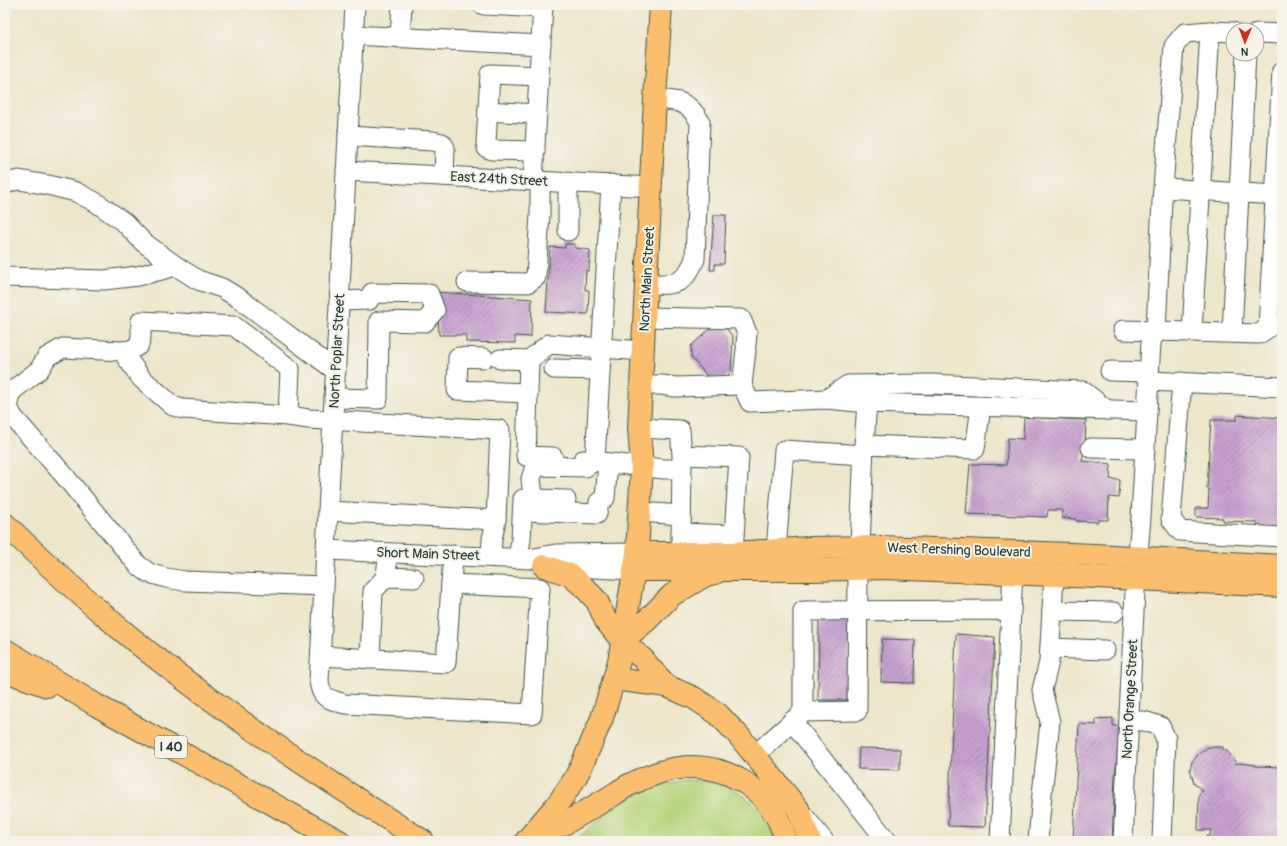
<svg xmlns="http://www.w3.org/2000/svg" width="1287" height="846" font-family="Pangolin,sans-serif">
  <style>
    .green { fill: #b4d47b; stroke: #6a8858 }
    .building { fill: url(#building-hatch) }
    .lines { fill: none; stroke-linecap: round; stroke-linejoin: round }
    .minor-casing { stroke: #3e564a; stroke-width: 21 }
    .major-casing { stroke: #3e564a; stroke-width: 24 }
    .highway-casing { stroke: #3e564a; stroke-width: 24 }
    .minor { stroke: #fff; stroke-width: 19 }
    .major { stroke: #fabe6e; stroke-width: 22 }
    .highway { stroke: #fabe6e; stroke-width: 22 }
    .labels { text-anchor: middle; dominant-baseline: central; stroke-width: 4; stroke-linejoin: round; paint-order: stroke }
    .shield { fill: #f7f3e8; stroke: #60746a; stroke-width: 1 }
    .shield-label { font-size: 13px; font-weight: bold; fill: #1f3d34 }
    .street-label { font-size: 14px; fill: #1f3d34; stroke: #f7f3e8 }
  </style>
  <defs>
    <pattern id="building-hatch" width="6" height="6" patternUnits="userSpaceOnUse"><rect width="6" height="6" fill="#c8a1d0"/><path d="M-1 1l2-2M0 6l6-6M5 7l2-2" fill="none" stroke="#a284aa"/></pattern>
  </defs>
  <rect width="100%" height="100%" fill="#f7f3e8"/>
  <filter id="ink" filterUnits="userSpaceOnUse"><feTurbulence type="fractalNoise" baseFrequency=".025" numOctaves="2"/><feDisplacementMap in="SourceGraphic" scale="8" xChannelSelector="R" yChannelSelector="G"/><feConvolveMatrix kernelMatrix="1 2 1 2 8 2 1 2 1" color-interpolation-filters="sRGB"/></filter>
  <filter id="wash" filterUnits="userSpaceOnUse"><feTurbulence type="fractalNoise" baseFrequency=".012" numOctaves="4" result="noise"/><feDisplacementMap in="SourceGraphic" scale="16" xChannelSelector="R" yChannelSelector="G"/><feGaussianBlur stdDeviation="0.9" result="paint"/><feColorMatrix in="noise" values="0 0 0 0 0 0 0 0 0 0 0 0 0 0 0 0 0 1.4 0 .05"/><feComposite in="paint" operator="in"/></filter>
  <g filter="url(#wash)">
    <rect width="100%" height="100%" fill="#ede6ca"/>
    <path class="green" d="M684,780C697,781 712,780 724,785C748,793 770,817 775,841H574L619,803L652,788Z"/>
    <g id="blocks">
      <g class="building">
        <polygon points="972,5 1011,5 1011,8 972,6"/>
        <polygon points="714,215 726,215 724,264 715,264 715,270 710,270"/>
        <polygon points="565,244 575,244 575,248 590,250 589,271 586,270 585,290 589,290 588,314 546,312 550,247 565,248"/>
        <polygon points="437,292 532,299 531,337 515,336 515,343 466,342 466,335 439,335"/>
        <polygon points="712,327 725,327 733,337 731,372 723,380 710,379 691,357 691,346"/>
        <polygon points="1237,415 1282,418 1282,529 1257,527 1257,522 1223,521 1223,518 1196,517 1196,508 1208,508 1209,489 1207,489 1211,420 1237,420"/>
        <polygon points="1024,417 1086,420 1085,447 1082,461 1111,464 1110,479 1120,480 1119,498 1109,497 1108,520 1098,520 1098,522 1076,521 1076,519 1062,518 1062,510 1048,510 1047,517 966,514 970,464 1006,465 1008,438 1023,439"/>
        <polygon points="819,619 850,620 847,700 818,700"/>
        <polygon points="956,634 995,637 985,827 948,826"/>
        <polygon points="882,639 915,640 914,683 881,682"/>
        <polygon points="1113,718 1113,726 1120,726 1115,777 1112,841 1073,841 1079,724 1096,725 1096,719"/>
        <polygon points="1208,747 1223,747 1223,750 1227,751 1234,759 1236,764 1239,763 1255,765 1255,766 1282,767 1282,841 1206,841 1207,836 1210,836 1211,830 1198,830 1199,794 1203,791 1194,783 1190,769 1192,762 1197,756 1201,752"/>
        <polygon points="859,748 900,749 900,770 858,769"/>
      </g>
    </g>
  </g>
  <g filter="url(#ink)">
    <use href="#blocks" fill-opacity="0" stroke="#3e564a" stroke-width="1"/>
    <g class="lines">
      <defs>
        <g id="minor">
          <path d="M355,5L319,681C321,699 329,699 345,704L532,714L540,588L451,584L453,555"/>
          <polyline points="483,5 543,8"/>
          <polyline points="1257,33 1282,34"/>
          <polyline points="353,35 541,45"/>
          <polyline points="400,38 402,5"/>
          <polyline points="488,111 537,114"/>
          <polyline points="348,136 433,141 442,143 445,148 444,176"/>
          <polyline points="535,151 492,150 487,148 486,143 490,74 539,76"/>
          <polyline points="346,171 651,187"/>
          <polyline points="533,181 543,5"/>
          <polyline points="5,185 9,182 19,180 48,185 76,192 97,203 125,223 143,242 176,266 198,280 222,288 240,299 336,371"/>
          <polyline points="1164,188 1276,195"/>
          <polyline points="568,231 568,182"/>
          <polyline points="5,277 104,280 138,276 176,266"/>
          <polyline points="467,282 528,283 536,277 540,214 540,181"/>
          <path d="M646,284C673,284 683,288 695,259L700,122C689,101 677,100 655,99"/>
          <polyline points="645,317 741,319 747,333 746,345"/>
          <polyline points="1123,330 1259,334 1268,328 1282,71"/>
          <polyline points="1192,331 1210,31"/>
          <polyline points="1232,333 1246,54"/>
          <polyline points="122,351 131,350 139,345 141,337 141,321 234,326 290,369 288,416 183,409 173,406 141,378 122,351 63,348 47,357 39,370 12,391 8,400 9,409 13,417 63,474 138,565 149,573 166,578 185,581 324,586"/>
          <polyline points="484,358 458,357 457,390 528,393"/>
          <polyline points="500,359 529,360"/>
          <polyline points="554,369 600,370"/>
          <polyline points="1110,371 1149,372"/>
          <polyline points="1149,381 1282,387"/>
          <polyline points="1182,382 1171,519 1180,531 1282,537"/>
          <polyline points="642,385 662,385 675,387 742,385 746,350"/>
          <polyline points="742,385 750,402 827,399 867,403 1147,411"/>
          <polyline points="334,398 378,399 379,321 425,322 435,310 429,294 372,293 369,300 339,301"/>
          <polyline points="827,399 848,385 931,384 1083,391 1107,410"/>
          <polyline points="288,416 309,419 500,430 496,520 328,511"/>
          <polyline points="639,428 680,430 682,455 739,457 733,553"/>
          <polyline points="864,445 867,403"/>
          <polyline points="1091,448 1145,449"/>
          <polyline points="553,457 526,456 529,360 549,344 643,351"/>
          <polyline points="682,457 681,542 682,553"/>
          <polyline points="583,460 664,469 682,469"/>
          <polyline points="566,500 538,499 533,495 531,479 535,466 586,467 595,460 611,184"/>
          <polyline points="523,511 597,514 599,502 605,498 608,463"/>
          <polyline points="640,512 681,515"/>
          <polyline points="681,533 734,535"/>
          <polyline points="860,547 864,445 975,449 981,407"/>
          <polyline points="326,550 529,559 556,554 637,553"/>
          <polyline points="776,551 784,450 863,455"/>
          <polyline points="491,557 492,539 496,520"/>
          <polyline points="518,558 521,540 523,499"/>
          <polyline points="387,566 386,577 414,578"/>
          <polyline points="553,566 634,570"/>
          <polyline points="1011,610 1013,573"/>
          <polyline points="1052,611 1114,612"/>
          <polyline points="1050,648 1105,650"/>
          <polyline points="321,656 446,663 451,584"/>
          <polyline points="370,659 373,591 386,577"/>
          <polyline points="803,712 857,711 858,568"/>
          <polyline points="792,721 887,841"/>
          <polyline points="1129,721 1144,721 1160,726 1166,739 1162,841"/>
          <polyline points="755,755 803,712 803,611 1011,610 1000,841"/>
          <polyline points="804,816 824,841"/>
          <polyline points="1038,841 1042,794 1050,722 1042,690 1049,662 1054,575"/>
          <polyline points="1123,841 1135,591 1141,517 1151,342 1156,331 1162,201 1174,46 1185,33 1210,31 1233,32"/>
        </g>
        <g id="major">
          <polyline points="637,553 733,553 809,548 881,547 1096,555 1282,566"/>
          <polyline points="544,566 570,575 585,588 597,601 606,621 622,641 643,659 651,669 667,686"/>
          <polyline points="634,570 812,570 885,568 1054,575 1282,586"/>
          <polyline points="622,641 646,621 672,595 706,575 715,573"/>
          <polyline points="614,679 667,686 694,698 718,714 739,736 798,809"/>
          <polyline points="526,841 559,802 574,780 581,767 602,718 614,679 619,661 637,553 642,467 639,428 655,99 661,5"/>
        </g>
        <g id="highway">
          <path d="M5,524C42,560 80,595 119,628C214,707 318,775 423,841"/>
          <polyline points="5,650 96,705 339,841"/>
          <polyline points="5,671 47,686"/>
          <polyline points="798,809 810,841"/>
          <path d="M534,841C557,828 580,815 603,801C612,796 620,790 629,785C666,766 704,758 742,781C764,794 780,816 786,841"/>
        </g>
      </defs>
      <use href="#minor" class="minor-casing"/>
      <use href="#major" class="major-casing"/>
      <use href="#highway" class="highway-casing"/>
      <use href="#minor" class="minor"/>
      <use href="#major" class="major"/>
      <use href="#highway" class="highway"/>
    </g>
  </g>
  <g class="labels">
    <rect class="shield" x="155" y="736" width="32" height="22" rx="3"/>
    <g class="shield-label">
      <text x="171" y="747">I 40</text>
    </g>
    <g class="street-label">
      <text transform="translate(499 179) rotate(3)">East 24th Street</text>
      <text transform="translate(647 279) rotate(-87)">North Main Street</text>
      <text transform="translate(337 351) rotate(-87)">North Poplar Street</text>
      <text transform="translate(959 550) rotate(2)">West Pershing Boulevard</text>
      <text transform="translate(428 554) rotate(2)">Short Main Street</text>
      <text transform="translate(1130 699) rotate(-87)">North Orange Street</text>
    </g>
  </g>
  <rect width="1287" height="846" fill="none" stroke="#f7f3e8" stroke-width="20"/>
  <g transform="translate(1245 42) rotate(181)"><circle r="19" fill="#f7f3e8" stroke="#a1aaa0"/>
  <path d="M0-3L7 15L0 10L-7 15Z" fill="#c8321e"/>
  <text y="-6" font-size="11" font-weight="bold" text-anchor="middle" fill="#1f3d34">N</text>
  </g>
</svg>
